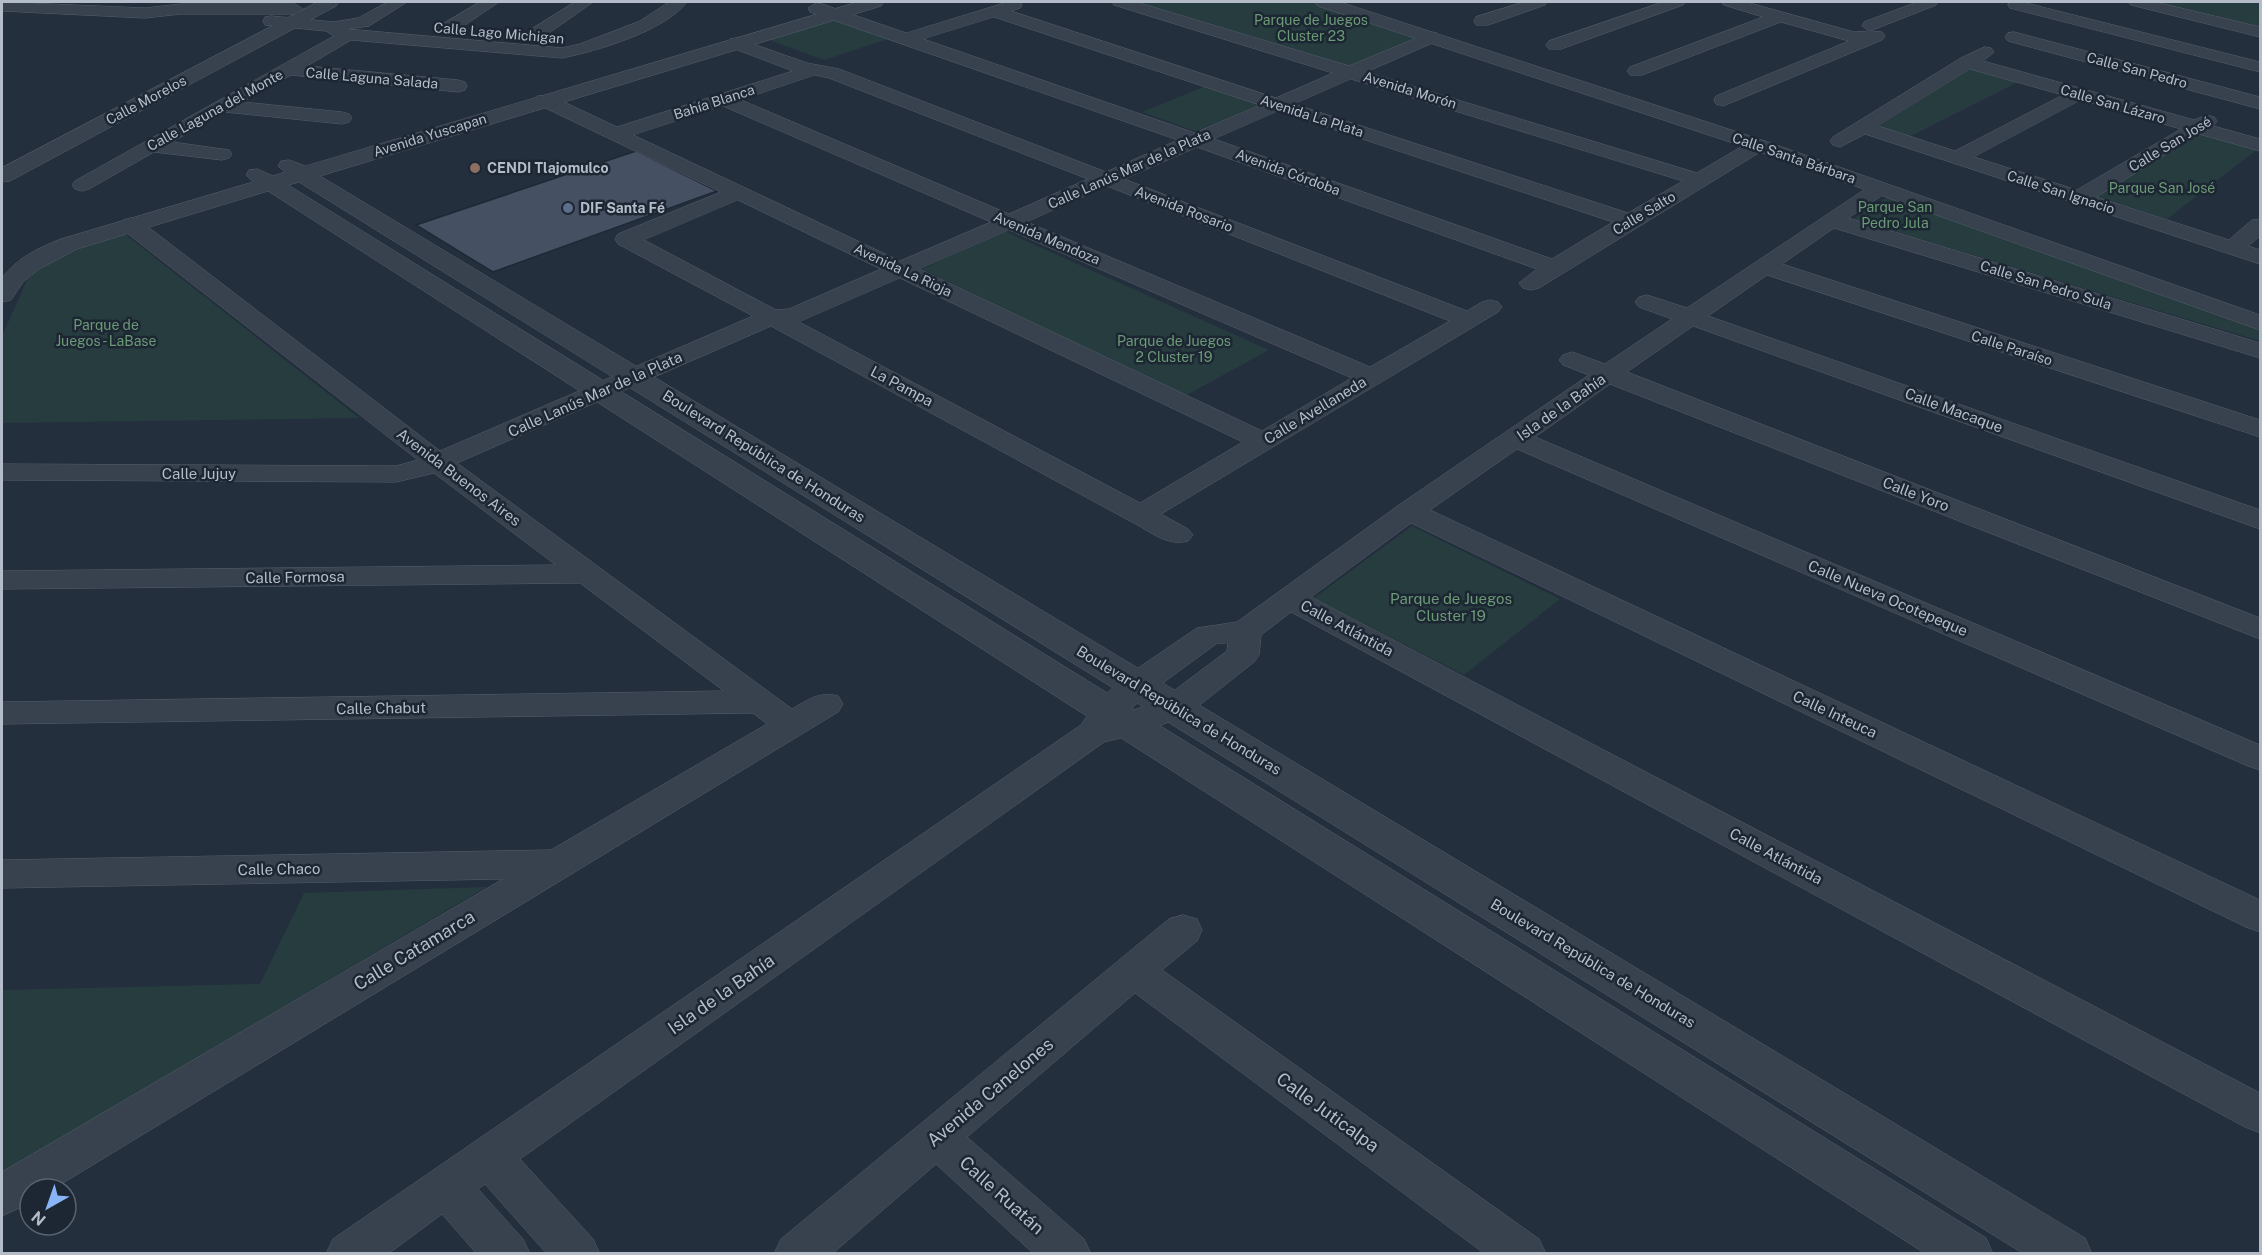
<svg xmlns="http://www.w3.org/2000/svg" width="2262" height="1255" font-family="'Public Sans',sans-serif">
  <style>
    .green { fill: #263c3f }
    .building { fill: #455162; stroke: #1f2835; stroke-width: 1.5 }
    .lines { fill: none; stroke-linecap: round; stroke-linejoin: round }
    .minor-casing { stroke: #565f6c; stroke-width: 1 }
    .tertiary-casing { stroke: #565f6c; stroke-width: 1 }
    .minor { fill: #38414e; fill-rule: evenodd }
    .tertiary { fill: #38414e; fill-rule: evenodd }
    .education-dot { fill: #8d6e63; stroke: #1d2633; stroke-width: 2 }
    .service-dot { fill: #5c6f8a; stroke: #1d2633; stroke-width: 2 }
    .labels { text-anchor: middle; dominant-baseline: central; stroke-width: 5; stroke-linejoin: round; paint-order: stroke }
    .far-park-label { font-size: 14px; fill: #6b9a76; stroke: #1d2633 }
    .far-street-label { font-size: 14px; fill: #b4bcc9; stroke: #1d2633 }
    .far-poi-label { font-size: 14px; font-weight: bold; fill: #b4bcc9; stroke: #1d2633; text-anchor: start }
    .street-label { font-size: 15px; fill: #b4bcc9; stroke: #1d2633 }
    .park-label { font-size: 15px; fill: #6b9a76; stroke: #1d2633 }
    .near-street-label { font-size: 18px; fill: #b4bcc9; stroke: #1d2633 }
  </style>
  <rect width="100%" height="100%" fill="#242f3e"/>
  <g class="green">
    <polygon points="1135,2 1312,2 1419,36 1350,67"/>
    <polygon points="2150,2 2260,3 2260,28"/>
    <polygon points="835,18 891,38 824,60 767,39"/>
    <polygon points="1972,67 2020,81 1909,137 1878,127"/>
    <polygon points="1208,85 1262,103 1197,132 1142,112"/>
    <polygon points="2203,133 2259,148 2167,219 2095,196"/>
    <polygon points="1889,196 2260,329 2260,341 1853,219"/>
    <polygon points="1004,231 1269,350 1185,396 922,269"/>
    <polygon points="125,234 359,418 2,423 2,336 27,280 43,265 72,251"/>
    <polygon points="1412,526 1560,599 1464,675 1314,598"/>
    <polygon points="486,887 2,1173 2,990 260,984 304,893"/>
  </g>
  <polygon class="building" points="636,151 717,191 493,272 416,225"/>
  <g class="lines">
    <defs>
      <g id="minor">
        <polygon points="2,2 145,8 181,4 295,4 303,9 295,14 181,14 145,18 2,11"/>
        <path d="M388,2H407L369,26L347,29L562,48L580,44L640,21L669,2H687C665,31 597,51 562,58L351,40L307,66L458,80L465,82L467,86L465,90L458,92L291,75L242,102L342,112L349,114L352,118L349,122L342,124L225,112L172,142L229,150L232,154L229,158L222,160L154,152L89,189L82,191L75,189L72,185L75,181L334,36L326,31L265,25L263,21L265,17L271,16L334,22L358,18Z"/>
        <polygon points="480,2 499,2 453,33 441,33 438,29 441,25"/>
        <polygon points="575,2 593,2 539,40 527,40 524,36 527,32"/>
        <path d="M1008,2H1020L1022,5L1020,8L1011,11L1276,98L1333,73L1114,5L1112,2H1136L1349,66L1431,32L1437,33L1440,37L1437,41L1366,72L1697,173L1751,141H1765L1768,145L1765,149L1539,288L1531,290L1523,288L1519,283L1537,269L1197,147L1124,179L1467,311L1482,302L1490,300L1498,302L1502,307L1498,312L1161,514L1188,529L1193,535L1188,541C1166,547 1149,530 1130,521L771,326L457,463L792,709C808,700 819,691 838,696L843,704L838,712L53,1189H30V1203L2,1216V1172L503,879L2,888V860L551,850L767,724L753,713L2,724V702L724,691L580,583L2,589V571L556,565L434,473L396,482L2,480V464L396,466L418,460L123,230L120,225L123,220L131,218L139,220L440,451L753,316L618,244L615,239L618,234L721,192L537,104L535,100L537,96H551L617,127L793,71L730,47L727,43L730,39L736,38L807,63L839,69L1106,172L1178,140L810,12L808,8L816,3L822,4L906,33ZM994,17L1260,105L1195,133L923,39ZM815,75L829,78L1088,179L1009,214L741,100ZM1351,79L1683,181L1628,213L1294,104ZM723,106L991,222L900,261L633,135ZM1278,111L1613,222L1552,259L1214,139ZM1107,186L1450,321L1370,367L1027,222ZM738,200L881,269L789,309L776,310L644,240ZM1009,230L1352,378L1262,431L919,269ZM900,278L1243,442L1140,503L799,322Z"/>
        <polygon points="1524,2 1547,2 1545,5 1488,25 1476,25 1474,21 1476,17"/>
        <polygon points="1663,2 1685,2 1683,5 1561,49 1549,49 1546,45 1549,41"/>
        <polygon points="1722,2 1746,2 1854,32 1870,31 1862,26 1864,22 1917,2 1938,2 1936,5 1870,31 1882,32 1885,36 1882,40 1723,106 1716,104 1714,100 1716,96 1849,41 1781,22 1642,75 1630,75 1627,71 1630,67 1763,17 1724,5"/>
        <polygon points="2010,2 2022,2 2260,62 2260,72 2010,8 2008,5"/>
        <polygon points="2129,2 2155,2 2260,27 2260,37 2131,5"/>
        <polygon points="2014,32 2260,97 2260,109 2008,41 2005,37 2008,33"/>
        <path d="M1985,47L1991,48L1994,52L1983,61L2194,120L2207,115L2214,117L2217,121L2213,126L2260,139V151L2199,134L2096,197L2229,240L2252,220L2260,219V236L2248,246L2260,250V264L1865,134L1840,147L1833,145L1830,141L1833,137L1961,58ZM1970,69L2063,95L1955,151L1878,126ZM2081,100L2181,129L2077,190L1974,157Z"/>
        <path d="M1880,182L1887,184L1890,188L1887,192L1848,218L2260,343V358L1834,228L1782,264L2260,420V437L1767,275L1708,316L2260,510V529L1693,326L1627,372L2260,618V639L1610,384L1535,437L2260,745V770L2248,766L1517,449L1430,510L2260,900V932L2246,927L1411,523L1311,597L2260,1093V1133L2245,1127L1291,612L1261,635L1259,655L1254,662L1187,715L1140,733L1104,742L520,1159L593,1239L600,1254H547L485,1184L478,1189L523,1239L530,1254H477L442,1214L388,1254H326L333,1239L1081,725L1096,703L1125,677L1197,628L1237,622L1399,505L1589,375L1563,365L1559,360L1563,355L1572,352L1605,364L1672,319L1639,307L1635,302L1639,297L1647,295L1687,308L1873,184ZM1228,643L1227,651L1163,699L1126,713L1149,693L1216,644Z"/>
        <polygon points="1183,915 1197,919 1202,930 1197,941 1162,970 1539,1239 1546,1254 1485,1254 1135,993 967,1137 1084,1239 1091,1254 1034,1254 936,1164 832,1254 774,1254 781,1239 1169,919"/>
      </g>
      <g id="tertiary">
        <polygon points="318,2 339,2 336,6 10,181 2,182 2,168"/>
        <path d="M858,2H884L881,6L320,176L2085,1238L2092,1254H2024L299,182L288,185L1986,1238L1993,1254H1926L268,191L77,249L39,269L23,282L11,300L2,302V278C17,258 38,248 61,239L253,182L246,175L249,170L257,169L273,176L285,172L278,166L281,161L289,160L305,166Z"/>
        <polygon points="1315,2 1340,2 1765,141 2260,315 2260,330 1751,149 1318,6"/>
      </g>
    </defs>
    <use href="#minor" class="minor-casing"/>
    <use href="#tertiary" class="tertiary-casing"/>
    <use href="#minor" class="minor"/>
    <use href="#tertiary" class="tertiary"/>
  </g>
  <circle class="education-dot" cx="475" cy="168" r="6"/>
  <circle class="service-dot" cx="568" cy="208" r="6"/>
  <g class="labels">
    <g class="far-park-label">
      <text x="1311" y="20">Parque de Juegos<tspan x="1311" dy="16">Cluster 23</tspan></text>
      <text x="2162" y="188">Parque San José</text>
      <text x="1895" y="207">Parque San<tspan x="1895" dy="16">Pedro Jula</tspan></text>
      <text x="106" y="325">Parque de<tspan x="106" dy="16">Juegos - LaBase</tspan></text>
      <text x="1174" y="341">Parque de Juegos<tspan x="1174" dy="16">2 Cluster 19</tspan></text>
    </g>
    <g class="far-street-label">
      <text transform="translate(499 33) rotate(5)">Calle Lago Michigan</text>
      <text transform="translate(2137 70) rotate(15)">Calle San Pedro</text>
      <text transform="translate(372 78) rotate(5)">Calle Laguna Salada</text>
      <text transform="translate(1410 90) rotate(17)">Avenida Morón</text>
      <text transform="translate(146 100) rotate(-28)">Calle Morelos</text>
      <text transform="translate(714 102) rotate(-18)">Bahía Blanca</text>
      <text transform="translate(2113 104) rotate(16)">Calle San Lázaro</text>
      <text transform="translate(215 110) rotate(-29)">Calle Laguna del Monte</text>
      <text transform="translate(1312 116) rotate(18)">Avenida La Plata</text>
      <text transform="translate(430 135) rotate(-17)">Avenida Yuscapan</text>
      <text transform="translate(2170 144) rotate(-31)">Calle San José</text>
      <text transform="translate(1794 158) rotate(19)">Calle Santa Bárbara</text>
      <text transform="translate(1129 169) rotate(-24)">Calle Lanús Mar de la Plata</text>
      <text transform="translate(1288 172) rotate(20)">Avenida Córdoba</text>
      <text transform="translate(2061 192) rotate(18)">Calle San Ignacio</text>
      <text transform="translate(1184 209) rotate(21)">Avenida Rosario</text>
      <text transform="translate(1644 213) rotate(-31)">Calle Salto</text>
      <text transform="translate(1047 238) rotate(23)">Avenida Mendoza</text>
      <text transform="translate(903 270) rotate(25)">Avenida La Rioja</text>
      <text transform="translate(2046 285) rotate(17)">Calle San Pedro Sula</text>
      <text transform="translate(2012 348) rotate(18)">Calle Paraíso</text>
    </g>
    <g class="far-poi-label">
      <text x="487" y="168">CENDI Tlajomulco</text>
      <text x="580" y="208">DIF Santa Fé</text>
    </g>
    <g class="street-label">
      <text transform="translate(902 386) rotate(28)">La Pampa</text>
      <text transform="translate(595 394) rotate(-24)">Calle Lanús Mar de la Plata</text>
      <text transform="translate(1561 407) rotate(-35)">Isla de la Bahía</text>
      <text transform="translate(1315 410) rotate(-31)">Calle Avellaneda</text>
      <text transform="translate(1954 410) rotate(20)">Calle Macaque</text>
      <text transform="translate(764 456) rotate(32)">Boulevard República de Honduras</text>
      <text x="199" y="473">Calle Jujuy</text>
      <text transform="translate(459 477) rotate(37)">Avenida Buenos Aires</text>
      <text transform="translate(1916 494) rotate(21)">Calle Yoro</text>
      <text transform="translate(295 577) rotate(-1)">Calle Formosa</text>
      <text transform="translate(1888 598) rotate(23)">Calle Nueva Ocotepeque</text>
      <text transform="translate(1347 628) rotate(28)">Calle Atlántida</text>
      <text transform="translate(381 708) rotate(-1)">Calle Chabut</text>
      <text transform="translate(1179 710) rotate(31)">Boulevard República de Honduras</text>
      <text transform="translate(1835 714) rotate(25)">Calle Inteuca</text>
      <text transform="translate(1776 856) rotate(28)">Calle Atlántida</text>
      <text transform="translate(279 869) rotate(-1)">Calle Chaco</text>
      <text transform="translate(1593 963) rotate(31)">Boulevard República de Honduras</text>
    </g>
    <g class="park-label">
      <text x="1451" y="598">Parque de Juegos<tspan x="1451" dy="17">Cluster 19</tspan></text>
    </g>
    <g class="near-street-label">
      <text transform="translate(414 950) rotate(-31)">Calle Catamarca</text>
      <text transform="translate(721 994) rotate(-35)">Isla de la Bahía</text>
      <text transform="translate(990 1092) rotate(-40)">Avenida Canelones</text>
      <text transform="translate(1328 1112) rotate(36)">Calle Juticalpa</text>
      <text transform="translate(1002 1195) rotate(42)">Calle Ruatán</text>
    </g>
  </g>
  <rect width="2262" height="1255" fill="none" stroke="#b4bcc9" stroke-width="6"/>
  <g transform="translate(48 1207) rotate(220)"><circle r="28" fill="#1d2633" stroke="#59626f" stroke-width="1.5"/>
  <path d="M0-4.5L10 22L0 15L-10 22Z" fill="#8ab4f8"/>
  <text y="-9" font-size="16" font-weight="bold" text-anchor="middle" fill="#b4bcc9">N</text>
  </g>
</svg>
